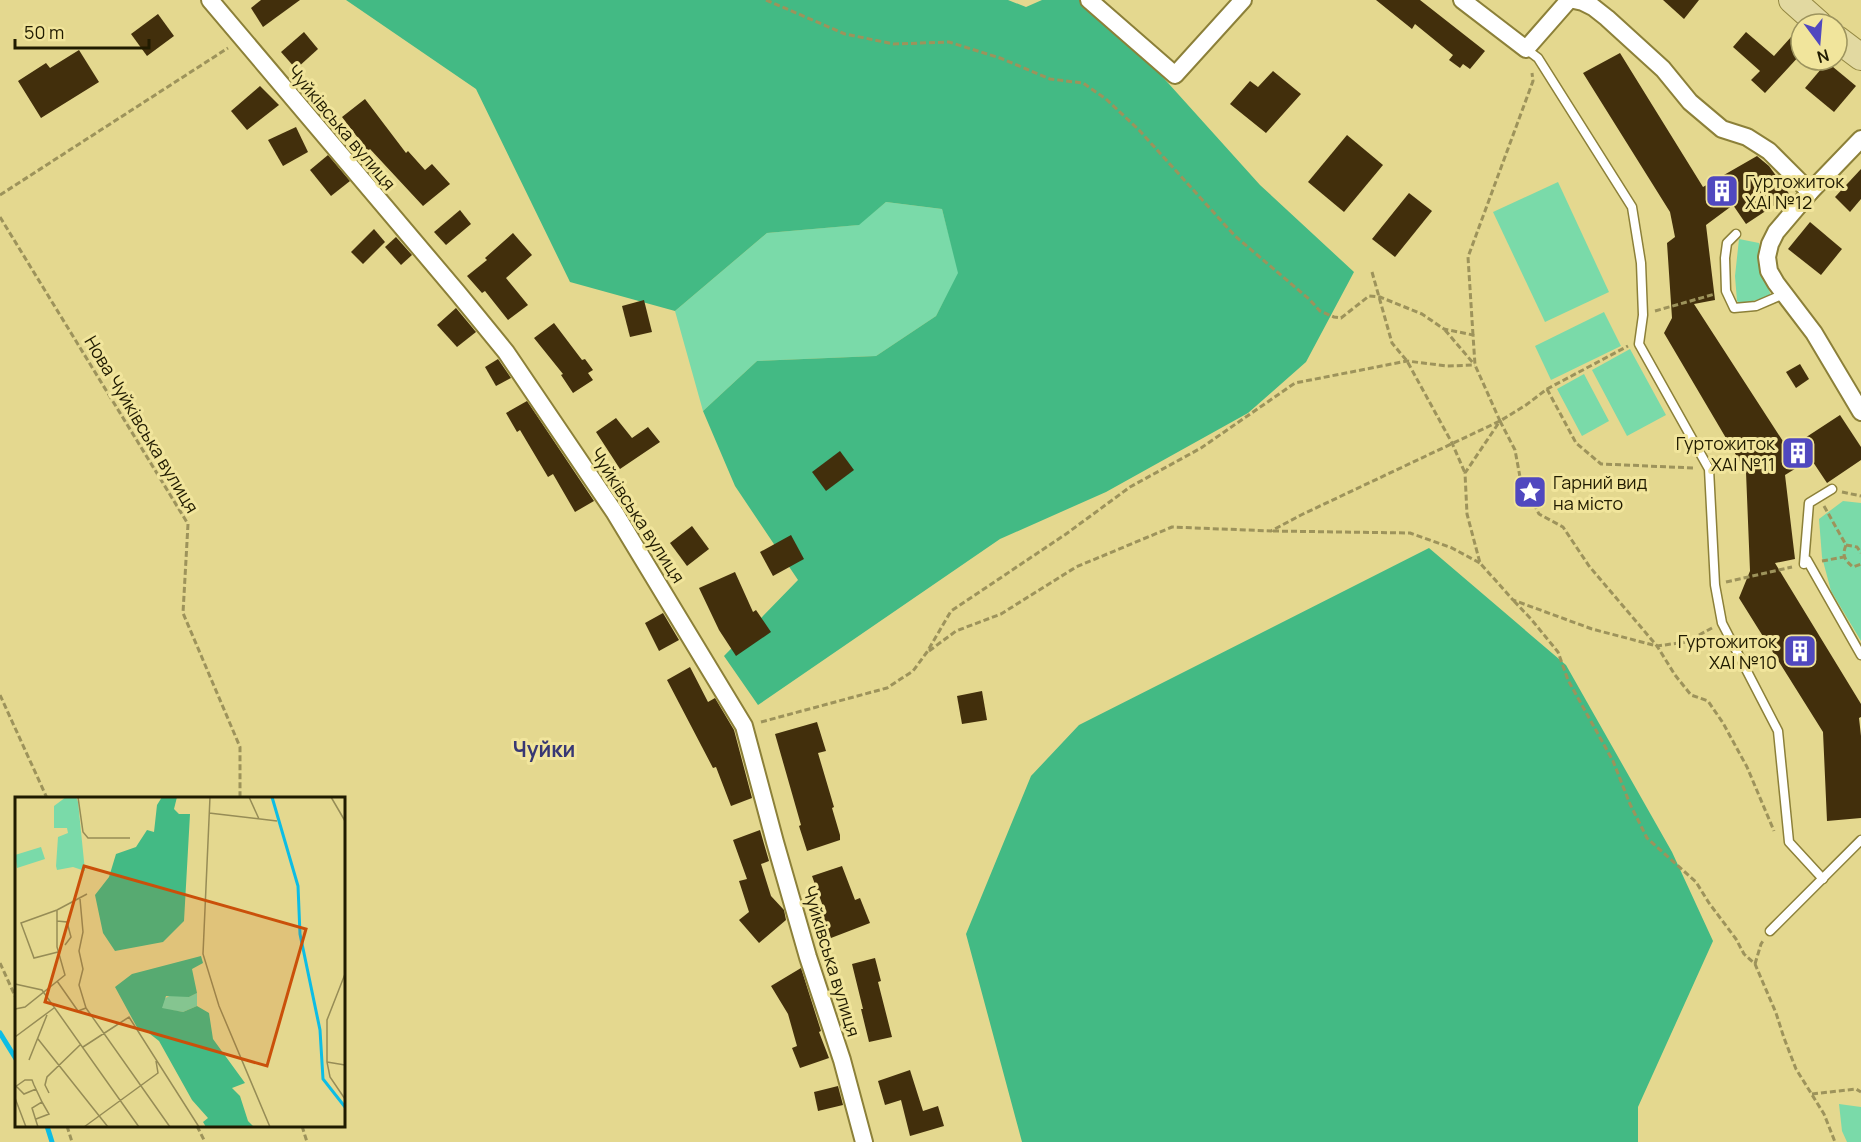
<svg xmlns="http://www.w3.org/2000/svg" width="1861" height="1142" font-family="Manrope,sans-serif">
  <style>
    .green { fill: #7adaa9 }
    .forest { fill: #43ba84 }
    .lines { fill: none; stroke-linecap: round; stroke-linejoin: round }
    .stream { stroke: #0dbde4; stroke-width: 5 }
    .building { fill: #422f0c }
    .service-casing { stroke: #8c8039; stroke-width: 11 }
    .minor-casing { stroke: #8c8039; stroke-width: 20 }
    .primary-casing { stroke: #928640; stroke-width: 28 }
    .path { stroke: #9d935b; stroke-width: 3; stroke-dasharray: 6 3; stroke-linecap: butt }
    .service { stroke: #fff; stroke-width: 8 }
    .minor { stroke: #fff; stroke-width: 16 }
    .primary { stroke: #e2d9a1; stroke-width: 26 }
    .labels { text-anchor: middle; dominant-baseline: central; stroke-width: 6; stroke-linejoin: round; paint-order: stroke }
    .street-label { font-size: 18px; fill: #201b00; stroke: #f1e59c }
    .poi-label { font-size: 18px; fill: #201b00; stroke: #f1e59c; text-anchor: start }
    .quarter-label { font-size: 21px; font-weight: bold; fill: #383874; stroke: #f1e59c }
    .inset-river { fill: none; stroke: #0dbde4; stroke-width: 3 }
    .inset-road { fill: none; stroke: #968c56; stroke-width: 1.5 }
    .view { fill: #ca500a; fill-opacity: 0.15; stroke: #ca500a; stroke-width: 3 }
    .inset-edge { fill: none; stroke: #201b00; stroke-width: 3 }
  </style>
  <rect width="100%" height="100%" fill="#e4d88f"/>
  <g class="green">
    <polygon points="1558,182 1609,292 1545,322 1493,212"/>
    <polygon points="886,202 942,209 959,273 936,316 876,356 757,361 703,411 675,311 767,233 858,225"/>
    <polygon points="1739,239 1759,243 1766,280 1771,296 1742,304 1737,301 1735,276"/>
    <polygon points="1604,312 1621,346 1551,380 1535,346"/>
    <polygon points="1630,349 1666,415 1627,436 1592,370"/>
    <polygon points="1584,374 1609,421 1582,436 1557,389"/>
    <polygon points="1843,501 1861,503 1861,641 1831,591 1822,557 1819,519"/>
    <polygon points="1839,1104 1861,1107 1861,1142 1847,1142 1842,1131"/>
  </g>
  <g class="forest">
    <polygon points="346,0 1008,0 1026,7 1042,0 1080,0 1160,74 1260,185 1354,272 1306,362 1248,413 1106,492 1000,539 758,705 724,656 798,580 735,486 703,411 757,361 876,356 936,316 958,273 942,209 886,202 859,225 767,233 675,311 570,282 476,89"/>
    <polygon points="1429,548 1566,665 1672,852 1713,941 1638,1107 1638,1142 1022,1142 966,934 1031,776 1079,725"/>
  </g>
  <g class="lines">
    <g class="stream">
      <polyline points="0,1033 16,1059"/>
      <polyline points="47,1126 52,1142"/>
    </g>
  </g>
  <g class="building">
    <polygon points="261,0 300,0 263,27 251,8"/>
    <polygon points="1376,0 1420,0 1485,51 1470,69 1463,64 1460,68 1449,60 1453,55 1415,24 1412,29"/>
    <polygon points="1663,0 1699,0 1684,19"/>
    <polygon points="158,14 174,36 147,56 131,34"/>
    <polygon points="1800,27 1801,54 1765,93 1751,80 1760,71 1733,47 1746,32 1774,56"/>
    <polygon points="304,32 318,49 296,69 281,52"/>
    <polygon points="79,50 99,82 41,118 18,81 46,63 50,68"/>
    <polygon points="1620,53 1703,187 1757,156 1769,166 1790,195 1746,224 1733,205 1706,225 1715,300 1694,304 1788,449 1840,415 1861,447 1861,460 1827,483 1811,459 1785,475 1795,559 1775,563 1861,704 1861,717 1859,718 1861,736 1861,818 1827,821 1823,732 1739,598 1750,571 1746,472 1664,333 1672,318 1667,243 1675,237 1670,212 1583,73"/>
    <polygon points="1827,62 1856,86 1834,112 1805,88"/>
    <polygon points="1273,71 1301,94 1266,133 1230,104 1250,81 1258,87"/>
    <polygon points="260,86 279,105 247,130 231,111"/>
    <polygon points="365,99 406,153 408,151 425,170 432,164 450,184 423,206 370,149 368,151 342,117"/>
    <polygon points="296,127 308,152 283,166 268,140"/>
    <polygon points="1347,135 1383,165 1344,212 1308,182"/>
    <polygon points="328,155 350,181 331,196 310,170"/>
    <polygon points="1861,169 1861,199 1850,212 1835,197"/>
    <polygon points="1409,193 1432,211 1395,257 1372,239"/>
    <polygon points="460,210 471,224 446,245 434,232"/>
    <polygon points="1810,222 1842,249 1821,275 1788,249"/>
    <polygon points="374,229 385,242 363,264 351,252"/>
    <polygon points="513,233 532,255 506,278 528,305 508,320 485,291 482,293 467,276 487,260 485,258"/>
    <polygon points="396,237 412,255 401,265 385,247"/>
    <polygon points="644,300 652,332 630,337 622,306"/>
    <polygon points="456,308 476,332 457,347 437,325"/>
    <polygon points="554,323 582,360 585,359 593,370 588,373 593,380 573,393 561,375 563,374 534,338"/>
    <polygon points="498,359 511,378 496,386 485,367"/>
    <polygon points="1800,364 1809,379 1796,388 1786,372"/>
    <polygon points="527,401 594,501 575,512 553,474 548,477 520,430 517,432 506,413"/>
    <polygon points="616,418 632,438 648,427 660,442 620,469 596,432"/>
    <polygon points="840,451 854,470 826,491 812,472"/>
    <polygon points="692,526 709,549 687,566 670,543"/>
    <polygon points="791,535 804,559 773,576 760,552"/>
    <polygon points="735,572 753,612 756,610 771,632 736,656 719,630 699,588"/>
    <polygon points="663,613 679,640 659,651 645,623"/>
    <polygon points="690,667 708,702 715,698 734,730 752,798 731,806 716,767 713,768 667,680"/>
    <polygon points="982,691 987,720 962,724 957,696"/>
    <polygon points="817,722 826,751 818,753 834,807 832,808 840,835 840,840 807,851 799,826 801,825 775,734"/>
    <polygon points="760,830 769,861 761,864 771,896 784,910 786,920 759,943 739,920 749,912 739,881 747,879 733,840"/>
    <polygon points="842,866 855,900 860,898 870,923 831,938 822,913 825,912 812,876"/>
    <polygon points="875,958 881,981 878,982 892,1037 869,1042 861,1009 863,1009 852,964"/>
    <polygon points="801,968 821,1031 819,1032 829,1058 800,1068 792,1048 797,1046 788,1014 771,986"/>
    <polygon points="910,1070 923,1111 938,1106 944,1126 910,1136 901,1100 885,1105 878,1081"/>
    <polygon points="838,1086 843,1105 818,1111 814,1092"/>
  </g>
  <g class="lines">
    <defs>
      <g id="service">
        <polyline points="1526,49 1538,58 1632,207 1641,263 1643,315 1639,344 1709,469 1715,585 1722,623 1778,731 1789,842 1823,879"/>
        <polyline points="1736,234 1727,243 1725,258 1726,291 1734,308 1756,306 1784,294"/>
        <polyline points="1832,489 1809,503 1804,564 1807,560 1861,655"/>
        <polyline points="1770,931 1861,840"/>
      </g>
      <g id="minor">
        <polyline points="210,0 457,292 506,352 615,513 744,726 775,842 808,957 842,1060 864,1142"/>
        <polyline points="1089,0 1175,75 1243,0"/>
        <polyline points="1462,0 1526,49 1569,0"/>
        <polyline points="1574,0 1583,2 1593,7 1607,18 1663,69 1690,102 1722,129 1747,137 1769,151 1810,192"/>
        <polyline points="1861,139 1810,192 1776,232 1770,244 1767,257 1769,271 1776,283 1814,333 1861,412"/>
      </g>
      <g id="primary">
        <polyline points="1792,0 1819,24"/>
        <polyline points="1837,39 1861,57"/>
      </g>
    </defs>
    <use href="#service" class="service-casing"/>
    <use href="#minor" class="minor-casing"/>
    <use href="#primary" class="primary-casing"/>
    <g class="path">
      <polyline points="766,0 845,34 894,44 949,42 1000,58 1050,79 1083,83 1106,99 1139,130 1235,236 1309,299 1320,311 1334,317 1341,318 1369,296 1380,297 1422,314 1444,329 1473,335 1475,365 1500,421 1465,473 1467,514 1480,563 1513,600 1592,629 1657,646 1686,642 1712,628"/>
      <polyline points="0,195 228,48"/>
      <polyline points="0,217 188,524 183,613 240,747 240,798"/>
      <polyline points="1372,272 1392,343 1407,361 1452,443 1465,473"/>
      <polyline points="1655,311 1715,294"/>
      <polyline points="1445,330 1474,364"/>
      <polyline points="1473,335 1468,257 1533,81 1532,73"/>
      <polyline points="1547,389 1576,443 1601,464 1695,468"/>
      <polyline points="1500,421 1515,450 1520,477 1539,514 1563,527 1589,566 1657,646 1675,675 1691,695 1708,701 1723,723 1747,767 1774,831"/>
      <polyline points="1842,492 1861,496"/>
      <path d="M1824,506L1846,545C1842,555 1844,560 1853,567L1861,564"/>
      <polyline points="1273,531 1410,533 1452,548 1480,563"/>
      <polyline points="1846,545 1857,547 1861,553"/>
      <polyline points="1822,561 1844,557"/>
      <polyline points="1726,582 1792,567"/>
      <polyline points="1514,601 1531,619 1558,652 1568,680 1613,761 1630,804 1647,838 1696,882 1709,903 1736,939 1744,954 1755,964 1776,1013 1784,1038 1796,1069 1824,1114 1835,1142"/>
      <polyline points="929,651 956,631 1001,614 1076,567 1172,527 1271,531 1301,515 1500,421 1526,405 1547,389 1628,346"/>
      <polyline points="0,695 47,798"/>
      <polyline points="761,722 887,688 913,671 927,652 951,611 1066,534 1130,487 1201,448 1295,383 1407,361 1447,366 1475,365"/>
      <polyline points="0,963 16,998"/>
      <polyline points="1755,964 1761,944 1763,941"/>
      <polyline points="1812,1094 1856,1089 1861,1092"/>
      <polyline points="67,1126 72,1142"/>
      <polyline points="197,1126 205,1142"/>
      <polyline points="302,1126 307,1142"/>
    </g>
    <use href="#service" class="service"/>
    <use href="#minor" class="minor"/>
    <use href="#primary" class="primary"/>
  </g>
  <defs>
    <symbol id="building-square" viewBox="-11 -11 22 22"><rect x="-9" y="-9" width="18" height="18" rx="4" fill="#5048bf" stroke="#f1e59c"/><path d="M-4-6H4V6H1V3H-1V6H-4ZM-2.5-4.3h1.7v1.8h-1.7ZM.8-4.3h1.7v1.8H.8ZM-2.5-1h1.7V.8h-1.7ZM.8-1h1.7V.8H.8Z" fill="#fff"/></symbol>
    <symbol id="sight-square" viewBox="-11 -11 22 22"><rect x="-9" y="-9" width="18" height="18" rx="4" fill="#5048bf" stroke="#f1e59c"/><path d="M0-6L1.8-2.2L6-1.7L2.9 1.2L3.7 5.4L0 3.3L-3.7 5.4L-2.9 1.2L-6-1.7L-1.8-2.2Z" fill="#fff"/></symbol>
  </defs>
  <g fill-rule="evenodd">
    <use href="#building-square" x="1703" y="172" width="38" height="38"/>
    <use href="#building-square" x="1779" y="434" width="38" height="38"/>
    <use href="#sight-square" x="1511" y="473" width="38" height="38"/>
    <use href="#building-square" x="1781" y="632" width="38" height="38"/>
  </g>
  <g class="labels">
    <g class="street-label">
      <text transform="translate(342 127) rotate(50)">Чуйківська вулиця</text>
      <text transform="translate(142 424) rotate(59)">Нова Чуйківська вулиця</text>
      <text transform="translate(638 515) rotate(57)">Чуйківська вулиця</text>
      <text transform="translate(832 961) rotate(73)">Чуйківська вулиця</text>
    </g>
    <g class="poi-label">
      <text x="1745" y="181">Гуртожиток<tspan x="1745" dy="21">ХАІ №12</tspan></text>
      <text x="1775" y="443" text-anchor="end">Гуртожиток<tspan x="1775" dy="21">ХАІ №11</tspan></text>
      <text x="1553" y="482">Гарний вид<tspan x="1553" dy="21">на місто</tspan></text>
      <text x="1777" y="641" text-anchor="end">Гуртожиток<tspan x="1777" dy="21">ХАІ №10</tspan></text>
    </g>
    <g class="quarter-label">
      <text x="544" y="749">Чуйки</text>
    </g>
  </g>
  <g transform="translate(15 797)">
    <rect width="330" height="330" fill="#e4d88f"/>
    <path d="M51,0H61L63,5L70,74L58,70L42,73L41,69L43,40L53,36L52,31H39V9ZM26,50L30,62L2,71L0,58ZM160,196L174,200L182,196V209L168,215L147,212V203Z" fill="#7adaa9"/>
    <path d="M147,0H162L159,12L164,17H175L169,124L148,145L100,154L88,136L80,98L94,80L101,57L121,50L132,33L139,35L142,8ZM186,159L188,166L177,172L182,196L174,200L151,199L147,211L168,215L182,209L194,216L198,242L230,286L217,291L225,299L233,324L239,330H191L188,325L193,321L177,303L144,244L130,233L124,234L100,190L117,177Z" fill="#43ba84"/>
    <path class="inset-river" d="M257,0L283,89L285,137L305,233L308,282L330,310"/>
    <path class="inset-road" d="M63,0L68,35L73,41H115M195,0L188,157L204,209L255,330M234,0L244,22M316,0L330,24M194,16L262,24M65,102L68,135L64,154L68,172L64,188L71,211M42,124L52,125L56,140L50,148M43,155L19,161L6,126L42,113L72,97M330,177L312,223V265L315,280L330,302M42,184L63,214L71,211L155,330M0,187L27,193L124,330M0,212L10,210L50,178L42,150V113M0,240L39,211M23,242L93,330M68,250L114,220L184,330M14,263L32,218M312,265L330,268M1,289L9,297L21,292M0,290L10,283H17L19,288L27,305L17,311L23,330M34,296L30,288L32,280L65,248M0,301L11,330M21,322L34,317L27,305M69,330L143,276L141,264"/>
    <path class="view" d="M69,69L291,132L252,269L30,205Z"/>
    <rect width="330" height="330" class="inset-edge"/>
  </g>
  <g transform="translate(1819 42) rotate(164)"><circle r="28" fill="#f1e59c" stroke="#9d945e" stroke-width="1.5"/>
  <path d="M0-4.5L10 22L0 15L-10 22Z" fill="#5048bf"/>
  <text y="-9" font-size="16" font-weight="bold" text-anchor="middle" fill="#201b00">N</text>
  </g>
  <path d="M15 39v9h134v-9" fill="none" stroke="#201b00" stroke-width="3"/>
  <text x="24" y="39" font-size="18" fill="#201b00" stroke="#f1e59c" stroke-width="4.5" paint-order="stroke">50 m</text>
</svg>
